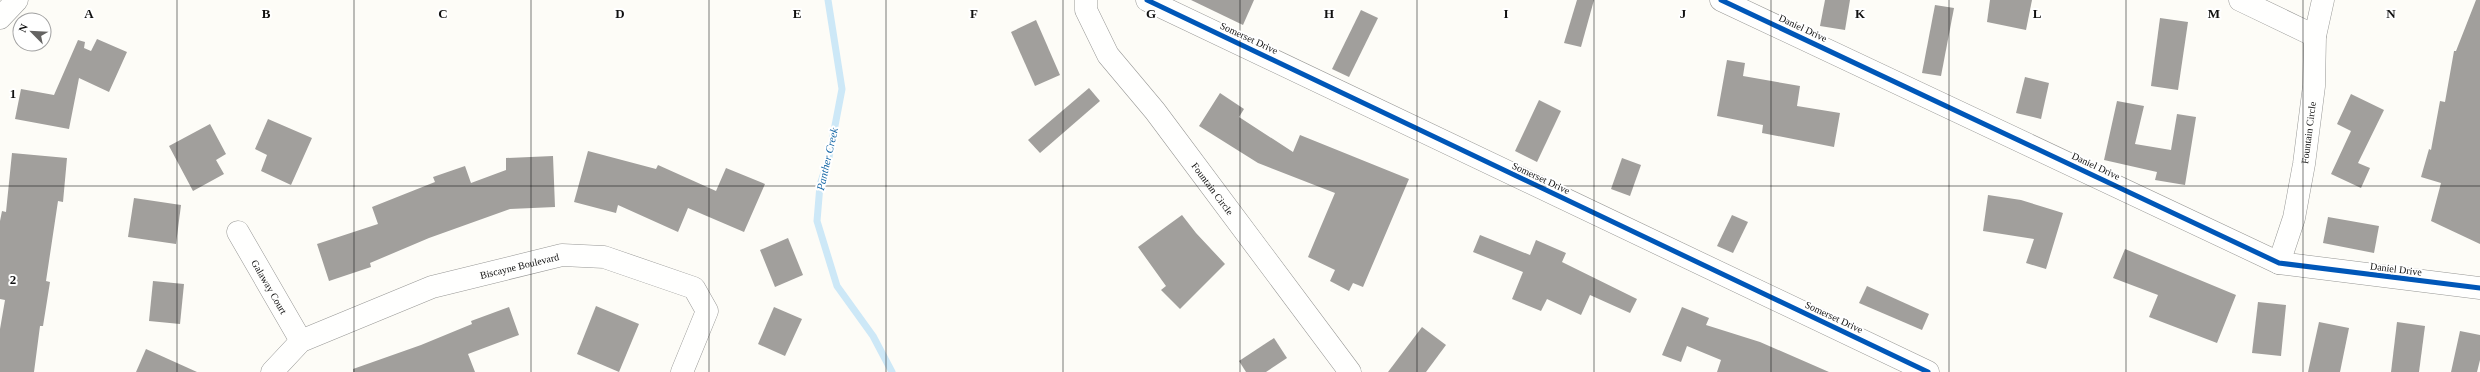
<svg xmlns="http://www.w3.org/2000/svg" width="2480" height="372" font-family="'Times New Roman',serif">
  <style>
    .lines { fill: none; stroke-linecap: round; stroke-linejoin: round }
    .stream { stroke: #cde8f7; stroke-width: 7 }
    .building { fill: #a19f9c }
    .minor-casing { stroke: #979795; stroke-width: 23 }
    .minor { stroke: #fffffe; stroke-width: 22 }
    .cycleway-casing { stroke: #fff; stroke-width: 8 }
    .cycleway { stroke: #0057b8; stroke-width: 5 }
    .grid { fill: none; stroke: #111; stroke-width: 1; stroke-opacity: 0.55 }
    .labels { text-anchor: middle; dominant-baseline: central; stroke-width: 4; stroke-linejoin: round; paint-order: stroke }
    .street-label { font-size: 10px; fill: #111; stroke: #fff }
    .water-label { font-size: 11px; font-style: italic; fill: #1768a6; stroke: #fff }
    .grid-label { font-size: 13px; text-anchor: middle; font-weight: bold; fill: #111; stroke: #fff; stroke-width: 4; stroke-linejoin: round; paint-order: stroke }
  </style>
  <rect width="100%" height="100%" fill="#fdfcf7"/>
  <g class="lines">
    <polyline class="stream" points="828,0 842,89 829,157 820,185 817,221 837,286 873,336 892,372"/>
  </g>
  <g class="building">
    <polygon points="1191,0 1254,0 1243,25"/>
    <polygon points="1577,0 1594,0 1581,47 1564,43"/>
    <polygon points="1825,0 1850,0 1845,30 1820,26"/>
    <polygon points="1990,0 2032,0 2026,30 1987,22"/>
    <polygon points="2476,0 2480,0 2480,244 2431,221 2441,183 2421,177 2429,149 2431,150 2440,101 2445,102 2454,51 2456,51"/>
    <polygon points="1935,5 1954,8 1941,76 1922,73"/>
    <polygon points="1361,10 1378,18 1349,77 1332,69"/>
    <polygon points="2160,18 2188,22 2178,90 2151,86"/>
    <polygon points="1036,20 1060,75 1035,86 1011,32"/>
    <polygon points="97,39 127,52 109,92 79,78 69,129 15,119 21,89 54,95 78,40 85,42 84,48 91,51"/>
    <polygon points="1727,60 1745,63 1743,76 1800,86 1797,106 1840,113 1834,147 1762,133 1763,125 1717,116"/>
    <polygon points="2025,77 2049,83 2041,119 2016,113"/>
    <polygon points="1089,88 1100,101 1040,153 1028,140"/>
    <polygon points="1220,93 1244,109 1239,117 1293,152 1300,135 1409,179 1363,287 1353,283 1349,291 1330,281 1335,270 1308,257 1335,193 1258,163 1199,126"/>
    <polygon points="2351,94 2384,110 2358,163 2370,168 2361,188 2331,174 2351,131 2337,124"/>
    <polygon points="1539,100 1561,111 1537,162 1515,151"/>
    <polygon points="2117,101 2144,106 2135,144 2171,150 2177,114 2196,117 2185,185 2155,180 2157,172 2104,160"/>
    <polygon points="268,119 312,138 291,185 261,171 267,155 255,149"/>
    <polygon points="210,124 226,154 216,160 224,174 193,191 169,146"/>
    <polygon points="588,151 656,169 658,165 716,191 726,168 765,184 744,232 688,208 678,232 618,205 616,213 574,202"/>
    <polygon points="12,153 67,158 63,202 58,201 46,281 50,282 43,326 40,326 34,372 0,372 0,329 5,300 0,299 0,221 2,211 6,212"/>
    <polygon points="553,156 555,207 510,209 429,238 370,263 371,267 329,281 317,244 378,224 372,207 435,182 433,177 465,166 471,183 506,170 506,158"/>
    <polygon points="1622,158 1641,165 1630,196 1611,189"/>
    <polygon points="1988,195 2021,200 2063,213 2046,269 2026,263 2034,239 1983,231"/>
    <polygon points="134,198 181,205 176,244 128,237"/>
    <polygon points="1182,215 1196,233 1225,264 1180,309 1161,290 1166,286 1138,247"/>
    <polygon points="1732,215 1748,222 1733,253 1717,246"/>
    <polygon points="2328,217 2379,226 2374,253 2323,243"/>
    <polygon points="1480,235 1530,255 1536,240 1566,253 1562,262 1637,299 1630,313 1590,295 1581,315 1547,299 1541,311 1512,299 1523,272 1473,252"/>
    <polygon points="788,238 803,275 775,287 760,250"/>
    <polygon points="2125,249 2236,295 2217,343 2149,317 2158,295 2113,278"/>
    <polygon points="153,281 184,284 180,324 149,321"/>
    <polygon points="1867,286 1929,314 1922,330 1859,303"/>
    <polygon points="2258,302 2286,305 2281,356 2252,353"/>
    <polygon points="596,306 639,324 619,372 577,354"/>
    <polygon points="509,307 519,335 468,354 475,372 353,372 353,369 421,345 472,324 471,321"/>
    <polygon points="774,307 802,319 785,356 758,344"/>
    <polygon points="1682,307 1709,318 1706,325 1760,342 1829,372 1717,372 1721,360 1687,346 1681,362 1662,355"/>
    <polygon points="2319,322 2349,328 2340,372 2308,372"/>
    <polygon points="2397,322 2425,326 2419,372 2391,372"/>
    <polygon points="1422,327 1446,345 1426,372 1388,372"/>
    <polygon points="2460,331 2480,335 2480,360 2477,372 2451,372"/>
    <polygon points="1274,338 1287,358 1266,372 1246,372 1239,361"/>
    <polygon points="146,349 197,372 136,372"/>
  </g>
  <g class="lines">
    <defs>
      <g id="minor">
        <path id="s1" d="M1086,0V10L1108,55L1155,111L1350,372"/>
        <polyline points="1147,0 1928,372"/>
        <polyline points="1721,0 2279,263 2480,288"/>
        <polyline points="2240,0 2315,36"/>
        <polyline points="0,18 17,0"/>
        <path id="s2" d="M238,232L301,341"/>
        <path id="s3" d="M2279,263L2294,218L2304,164L2314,86L2315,36L2323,0"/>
        <path id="s4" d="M272,372L301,341L432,287L562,255L604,257L694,288L707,311L682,372"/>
      </g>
    </defs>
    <use href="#minor" class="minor-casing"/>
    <use href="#minor" class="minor"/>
    <defs>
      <g id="cycleway">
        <polyline points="1147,0 1928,372"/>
        <polyline points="1721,0 2279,263 2480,288"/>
      </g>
    </defs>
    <use href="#cycleway" class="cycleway-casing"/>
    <use href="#cycleway" class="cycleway"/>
  </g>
  <path class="grid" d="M177,0V372M354,0V372M531,0V372M709,0V372M886,0V372M1063,0V372M1240,0V372M1417,0V372M1594,0V372M1771,0V372M1949,0V372M2126,0V372M2303,0V372M0,186H2480"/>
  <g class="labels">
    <g class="street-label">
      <text transform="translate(1803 28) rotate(25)">Daniel Drive</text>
      <text transform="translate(1249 38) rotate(25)">Somerset Drive</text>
      <text stroke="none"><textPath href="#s3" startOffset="134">Fountain Circle</textPath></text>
      <text transform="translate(2096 166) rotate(25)">Daniel Drive</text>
      <text transform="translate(1541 178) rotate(25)">Somerset Drive</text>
      <text stroke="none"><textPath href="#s1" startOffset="230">Fountain Circle</textPath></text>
      <text stroke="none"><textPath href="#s4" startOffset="274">Biscayne Boulevard</textPath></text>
      <text transform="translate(2396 269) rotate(7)">Daniel Drive</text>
      <text stroke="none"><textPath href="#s2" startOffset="63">Galaway Court</textPath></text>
      <text transform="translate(1834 317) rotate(25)">Somerset Drive</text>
    </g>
    <g class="water-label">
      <text transform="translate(827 159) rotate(-77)">Panther Creek</text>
    </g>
  </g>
  <g class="grid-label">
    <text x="89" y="18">A</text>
    <text x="266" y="18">B</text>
    <text x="443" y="18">C</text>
    <text x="620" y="18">D</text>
    <text x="797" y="18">E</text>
    <text x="974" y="18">F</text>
    <text x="1151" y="18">G</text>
    <text x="1329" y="18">H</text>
    <text x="1506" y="18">I</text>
    <text x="1683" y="18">J</text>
    <text x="1860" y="18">K</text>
    <text x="2037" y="18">L</text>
    <text x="2214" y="18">M</text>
    <text x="2391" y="18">N</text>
    <text x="13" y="98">1</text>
    <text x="13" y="284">2</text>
  </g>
  <g transform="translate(32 32) rotate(294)"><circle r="19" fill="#ffffff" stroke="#a0a0a0"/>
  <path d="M0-3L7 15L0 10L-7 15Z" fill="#646362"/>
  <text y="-6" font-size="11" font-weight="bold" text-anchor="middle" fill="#111111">N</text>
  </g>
</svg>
